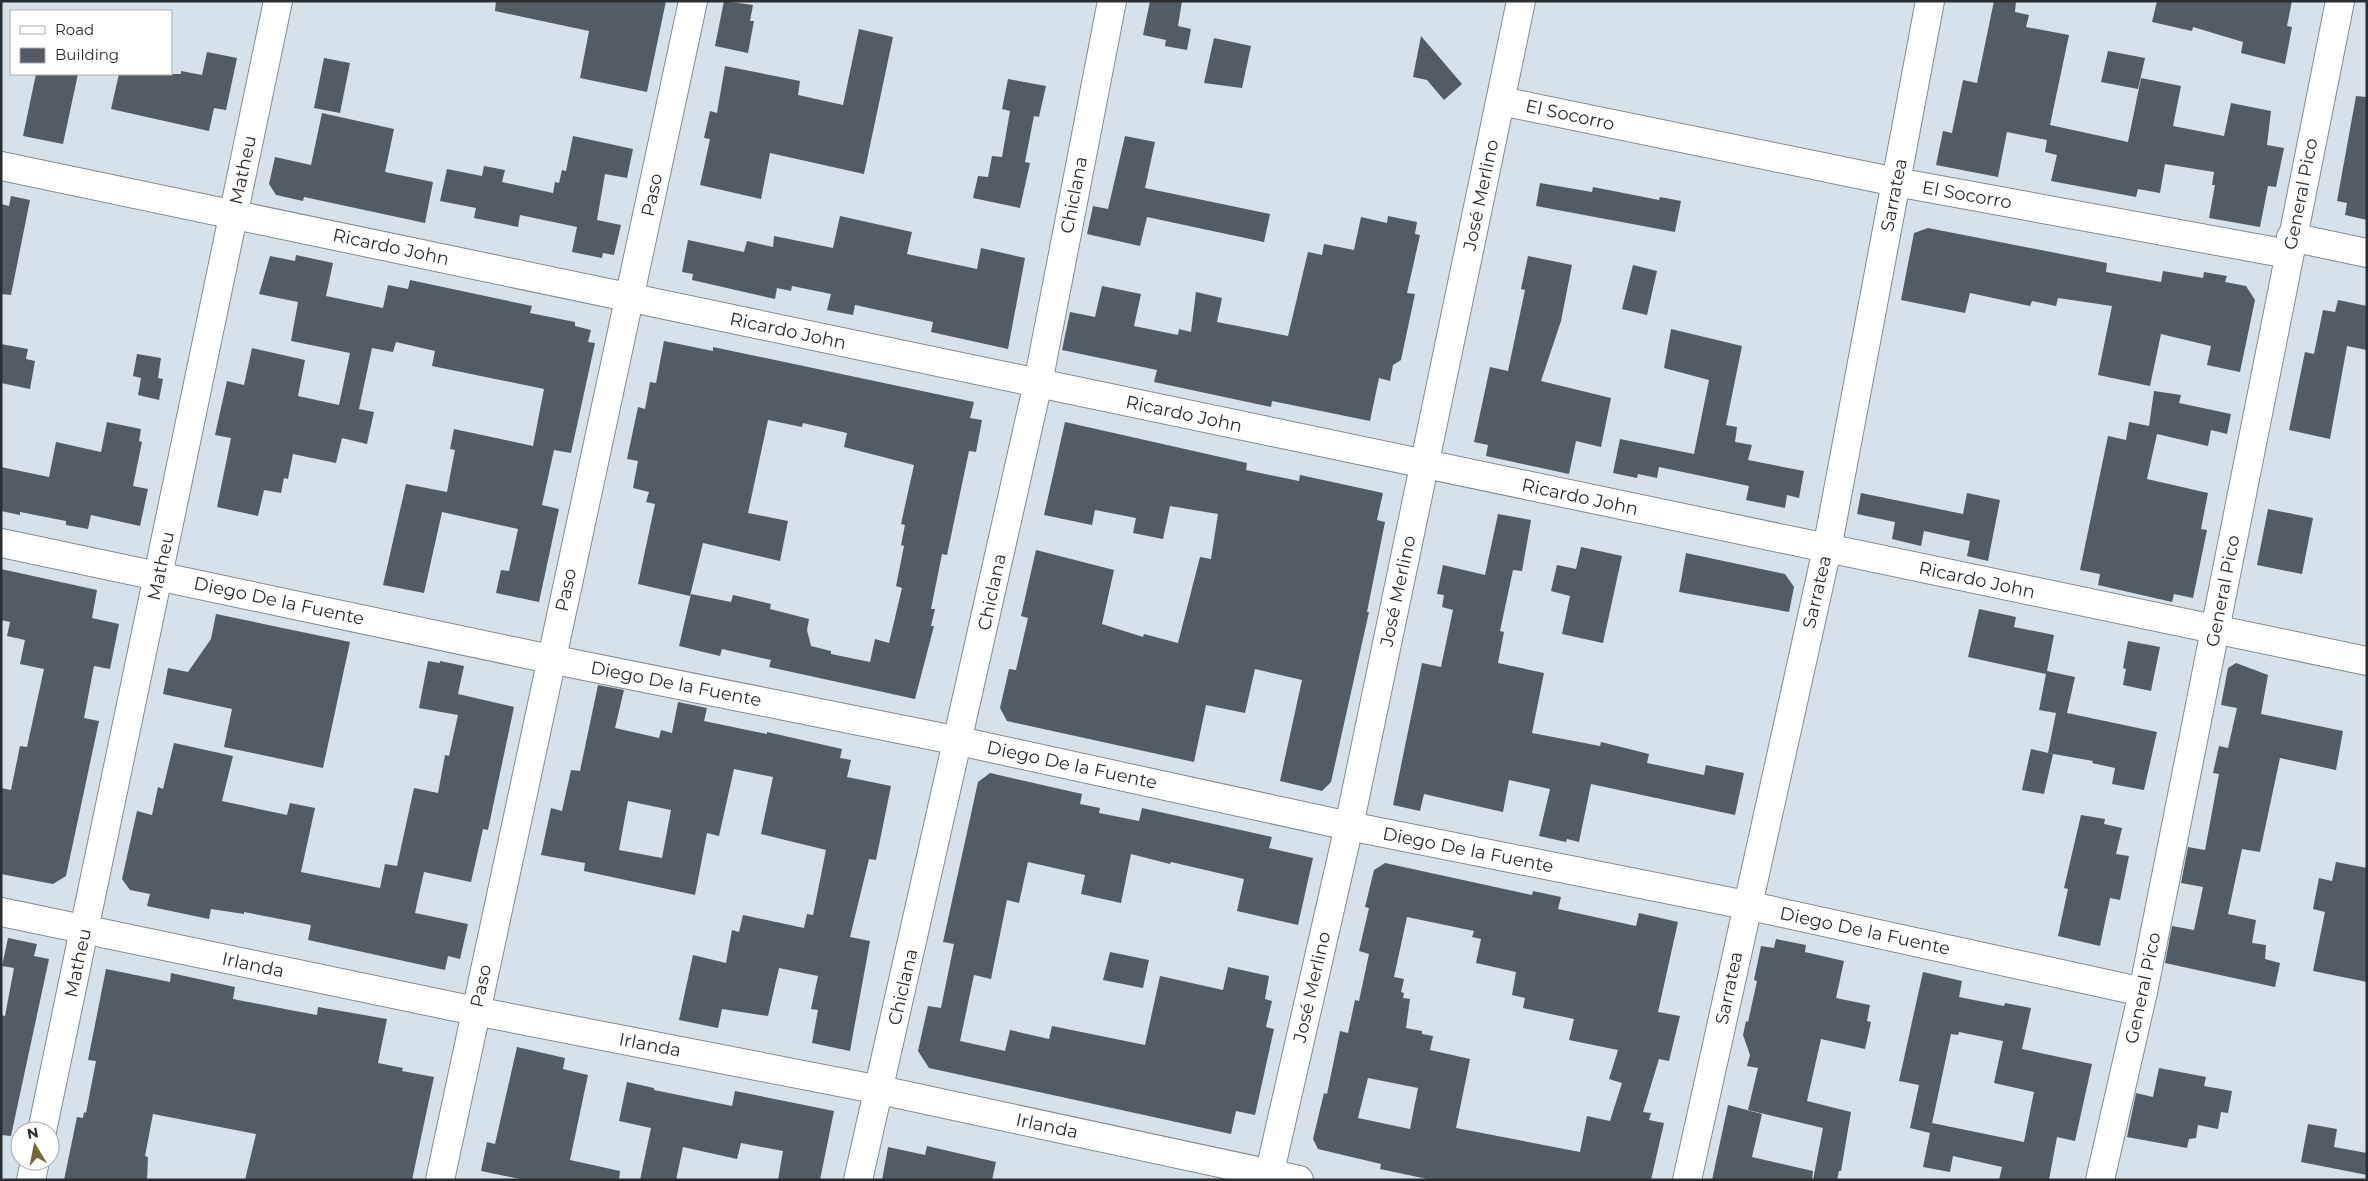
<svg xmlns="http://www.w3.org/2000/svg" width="2368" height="1181" font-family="Montserrat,sans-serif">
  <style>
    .building { fill: #535c63; fill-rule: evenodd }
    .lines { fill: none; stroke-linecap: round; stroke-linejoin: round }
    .minor-casing { stroke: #818b92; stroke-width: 30 }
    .minor { stroke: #fff; stroke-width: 28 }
    .labels { text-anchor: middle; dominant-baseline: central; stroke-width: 5; stroke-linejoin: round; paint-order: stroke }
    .street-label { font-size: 18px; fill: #2a2e31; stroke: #fff }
  </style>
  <rect width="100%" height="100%" fill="#d6e1e9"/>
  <g class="building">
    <polygon points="496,1 666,1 647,92 580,78 589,31 495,11"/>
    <polygon points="724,1 753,5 750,21 754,21 748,53 715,46"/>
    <polygon points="1150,1 1182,1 1178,26 1191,29 1187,50 1165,46 1166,40 1143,35"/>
    <polygon points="1994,1 2016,1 2015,12 2029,15 2026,27 2069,35 2050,125 2128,142 2141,78 2181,86 2173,126 2224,136 2231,103 2271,111 2267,145 2284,148 2276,187 2268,186 2260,227 2209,218 2215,185 2212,185 2214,172 2165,164 2160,193 2138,189 2136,197 2051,181 2057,155 2045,152 2047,140 2007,132 1998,177 1936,165 1943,131 1952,133 1963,80 1977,83"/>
    <polygon points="2157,1 2292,1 2287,26 2292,27 2285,64 2241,53 2243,42 2193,27 2192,31 2152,22"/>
    <polygon points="859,29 893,37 864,174 770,153 761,199 700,185 710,139 704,138 710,111 717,113 725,66 800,81 798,95 843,105"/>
    <polygon points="1421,36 1462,84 1444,100 1427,80 1413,77"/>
    <polygon points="1214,38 1251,46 1242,88 1204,83"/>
    <polygon points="2108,51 2145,58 2138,89 2101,82"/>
    <polygon points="207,52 237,58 226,110 214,108 209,131 111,109 119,74 181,74 181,71 202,75"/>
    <polygon points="324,58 350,63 340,113 314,108"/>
    <polygon points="36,74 78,74 63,144 23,136"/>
    <polygon points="1008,79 1046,86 1039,117 1034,116 1025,162 1030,163 1020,208 973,198 978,176 988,177 992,156 1002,157 1010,111 1002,109"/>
    <polygon points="2356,96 2367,97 2367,220 2345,215 2347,203 2337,201"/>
    <polygon points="322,113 394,129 385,172 433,182 425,223 304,197 303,201 276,195 269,184 275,157 311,165"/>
    <polygon points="573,136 633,149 627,178 605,174 597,220 621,225 614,255 603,253 602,258 572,252 577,227 520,215 518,227 474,218 476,208 440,201 447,169 482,176 484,166 505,170 502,182 553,193 555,182 559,183 562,170 566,171"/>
    <polygon points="1125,136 1155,142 1145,188 1270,214 1264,242 1147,217 1140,246 1087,234 1093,206 1108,209"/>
    <polygon points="1540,183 1592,192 1593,187 1659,200 1660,197 1681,201 1675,232 1536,206"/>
    <polygon points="11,196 30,200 11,295 1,294 1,204 9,206"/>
    <polygon points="840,216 912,232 907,254 977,269 981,248 1025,258 1008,349 931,332 933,322 855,305 853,315 827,310 831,294 792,286 791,291 777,288 775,299 692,280 693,274 682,272 688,240 744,252 747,241 773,247 774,236 833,248"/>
    <polygon points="1388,216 1417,222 1415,234 1420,235 1407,293 1415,294 1401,360 1393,365 1390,381 1379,378 1370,421 1272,401 1271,407 1154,382 1157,370 1062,350 1070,312 1095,317 1102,286 1141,294 1134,326 1178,335 1179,329 1191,332 1196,292 1222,298 1217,322 1288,336 1308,252 1322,255 1324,244 1354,250 1361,217 1387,223"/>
    <polygon points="1928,228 2107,263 2106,272 2161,282 2163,271 2203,278 2204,272 2227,276 2225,282 2246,286 2255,300 2240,372 2207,365 2211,346 2161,334 2150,386 2098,375 2112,306 2058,298 2056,306 2032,301 2030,306 1970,293 1965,313 1901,300 1914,233"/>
    <polygon points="296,255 333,263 326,296 383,308 388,285 408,289 410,280 532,306 530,313 575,322 575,326 591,330 588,342 595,343 571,453 554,450 542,505 559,509 539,602 496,593 501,570 509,571 518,529 442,512 424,593 383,585 406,484 447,492 455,450 450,449 454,429 533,446 544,389 432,366 435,351 396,342 393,352 372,348 359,409 374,412 367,444 342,438 336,463 293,454 288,479 284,478 281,493 264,490 258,516 217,507 231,438 215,435 227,381 244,385 252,348 305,360 298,396 339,405 350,353 291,341 298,302 259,294 270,256 295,261"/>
    <polygon points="1528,256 1572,265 1561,321 1541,381 1611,398 1601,447 1576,441 1569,474 1486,456 1488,445 1474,442 1490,367 1508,371 1525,290 1521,289"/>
    <polygon points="1633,265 1657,271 1647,315 1622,309"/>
    <polygon points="2338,300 2367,306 2367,350 2347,346 2330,439 2289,430 2305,352 2314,354 2323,310 2335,312"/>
    <polygon points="1671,329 1742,346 1726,425 1737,427 1735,442 1752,445 1748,460 1804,471 1799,498 1787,495 1785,508 1746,500 1749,486 1659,467 1657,478 1638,474 1637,478 1613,473 1620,439 1694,454 1709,380 1664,368"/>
    <polygon points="664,341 713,351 713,347 974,402 970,418 982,420 976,452 969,451 947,555 942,554 931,609 935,609 931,626 934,626 915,699 769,667 771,660 722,649 720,656 679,646 691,594 731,602 733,595 771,604 770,609 809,619 807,630 811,646 831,651 831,654 870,662 875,639 889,643 902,588 896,586 904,546 901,545 905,525 901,524 914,465 844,447 847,433 803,423 802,427 768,420 748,513 788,521 780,561 703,543 690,596 638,584 655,504 646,502 649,492 633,488 638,461 627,459 638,407 645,409 650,382 656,383"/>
    <polygon points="1,344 28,349 26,359 35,361 30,389 1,383"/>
    <polygon points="137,354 161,358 158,378 163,379 159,400 138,395 141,378 133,376"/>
    <polygon points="2154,391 2181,395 2179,403 2231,414 2227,434 2211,430 2208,446 2157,434 2147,479 2208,493 2201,529 2207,530 2193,598 2174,594 2172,602 2098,585 2100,574 2080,570 2108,436 2126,440 2129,422 2149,426"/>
    <polygon points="107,422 141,429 139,441 142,442 133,486 148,489 140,526 91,515 88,529 66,525 66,521 20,512 20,515 1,511 1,467 49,477 56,442 101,452"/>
    <polygon points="1065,422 1247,463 1246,470 1299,481 1300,475 1383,493 1377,520 1385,522 1367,612 1369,612 1331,782 1322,791 1280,781 1302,680 1255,669 1245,713 1206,705 1194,762 1007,721 1000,708 1009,669 1016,670 1028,618 1021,616 1036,550 1114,570 1102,624 1143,637 1144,634 1178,643 1200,557 1211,559 1218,514 1170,506 1163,539 1133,533 1136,518 1095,510 1092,525 1044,515"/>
    <polygon points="1861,493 1963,514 1967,493 2000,500 1988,561 1967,556 1970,541 1924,531 1921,546 1892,539 1895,522 1857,514"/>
    <polygon points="2268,509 2313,518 2302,574 2257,565"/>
    <polygon points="1498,514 1531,520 1522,571 1513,570 1500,631 1504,632 1498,663 1544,673 1532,733 1600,746 1601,742 1649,754 1647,763 1704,775 1706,765 1744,773 1735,815 1591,784 1579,842 1567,839 1566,842 1539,836 1550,789 1509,780 1503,812 1424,794 1420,811 1393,805 1422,663 1441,667 1453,610 1442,607 1444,595 1437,594 1443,565 1485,575"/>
    <polygon points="1581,547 1622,556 1603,643 1562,634 1570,596 1551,591 1557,565 1576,569"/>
    <polygon points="1686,553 1785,574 1794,587 1789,612 1679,592"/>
    <polygon points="1,569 97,590 92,618 119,624 110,669 94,666 84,718 99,721 66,876 53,884 1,874 1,788 11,790 20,746 27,747 44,669 20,664 25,640 7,636 10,622 1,620"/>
    <polygon points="1979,609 2016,617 2014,627 2054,635 2047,671 2075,677 2067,713 2157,732 2144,790 2112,784 2115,768 2092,763 2093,761 2048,753 2056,713 2039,710 2046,674 1968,657"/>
    <polygon points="216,614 350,642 323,768 224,747 232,709 163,694 168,668 188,672 211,639"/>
    <polygon points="2128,641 2160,647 2151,691 2123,685 2126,669 2123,668"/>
    <polygon points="428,661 440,663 440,661 464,666 458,694 514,707 488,830 483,829 471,882 424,872 415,913 468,924 460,959 448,956 445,970 308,940 311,925 244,912 244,914 211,909 209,919 147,906 150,894 130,890 122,879 137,811 152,815 158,787 163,789 174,743 233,756 222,801 287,815 290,803 315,808 301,872 380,888 385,864 397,866 414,788 438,793 445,755 449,756 458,715 419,708"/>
    <polygon points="2236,663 2268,675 2261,714 2343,731 2336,770 2280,758 2260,852 2242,849 2228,914 2256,920 2252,943 2266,945 2265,959 2280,963 2275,987 2165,963 2172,926 2194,930 2203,887 2181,883 2188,847 2205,850 2219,774 2213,773 2219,746 2228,748 2237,708 2221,705 2228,668"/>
    <path d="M598,685L624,690L615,728L659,738L661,730L672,733L678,702L707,708L704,721L767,734V732L842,749L840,758L851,760L847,777L891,786L876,860L869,859L850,937L870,941L850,1051L812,1043L818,1010L811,1009L818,976L779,968L768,1016L722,1009L718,1028L679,1020L693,955L726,963L732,930L739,932L743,915L804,928L807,914L813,915L826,850L761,834L773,777L734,769L719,836L707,833L695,895L584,871L585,863L541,855L551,808L562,811L571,770L580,771ZM628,801L671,810L662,858L619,850Z"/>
    <polygon points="2031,749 2053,754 2044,794 2022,790"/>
    <polygon points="990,773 1082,794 1080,804 1100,808 1099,813 1139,821 1142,808 1272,837 1269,848 1313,858 1298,925 1237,911 1244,879 1171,862 1170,864 1131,854 1121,903 1081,894 1085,875 1028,862 1019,903 1007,900 991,979 974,975 960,1041 1005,1051 1010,1030 1049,1039 1052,1026 1145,1045 1160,976 1223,990 1228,967 1269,976 1265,999 1272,1001 1266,1027 1274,1029 1255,1115 1236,1111 1231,1134 929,1068 918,1051 928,1006 941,1008 954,944 943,942 978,782"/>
    <polygon points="2081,815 2105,819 2104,824 2122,828 2116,854 2129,856 2120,900 2110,898 2100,946 2058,936 2068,889 2064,888"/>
    <polygon points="2336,862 2367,868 2367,982 2313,971 2325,912 2313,909 2319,878 2332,881"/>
    <path d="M1385,863L1532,895L1533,891L1561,897L1558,909L1636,926L1639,913L1678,922L1658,1012L1680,1016L1669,1061L1659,1059L1643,1112L1651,1113L1649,1120L1664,1123L1651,1180H1432L1380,1169L1381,1164L1318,1149L1313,1139L1324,1093L1327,1094L1340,1031L1348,1033L1355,1000L1359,1001L1369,954L1359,951L1369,908L1365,907L1374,870ZM1407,917L1474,931L1472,937L1481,939L1476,963L1516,972L1512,995L1525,998L1523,1008L1574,1019L1569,1040L1618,1050L1609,1079L1622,1083L1610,1121L1587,1116L1580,1152L1456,1128L1470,1059L1430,1050L1433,1036L1422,1034V1031L1406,1028L1410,999L1403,998L1404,993L1401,992L1404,979L1394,977ZM1368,1078L1418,1088L1410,1129L1358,1118Z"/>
    <polygon points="8,938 37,944 34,956 49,959 11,1136 1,1135 1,1015 5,1016 14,968 2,966"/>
    <polygon points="1776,939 1806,945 1805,952 1844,961 1836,998 1870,1005 1867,1021 1871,1022 1865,1049 1821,1039 1807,1101 1851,1112 1841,1171 1839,1171 1837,1180 1813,1180 1823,1128 1748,1110 1758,1068 1747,1066 1750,1055 1743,1035 1746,1021 1748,1022 1757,981 1754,980 1761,946 1774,948"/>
    <polygon points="1110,952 1149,960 1143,988 1103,980"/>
    <polygon points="106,969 170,982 171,973 235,987 233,999 290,1010 317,1015 318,1007 387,1019 378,1063 403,1068 402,1071 434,1077 412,1180 245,1180 256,1134 153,1114 145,1156 148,1157 147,1180 64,1180 77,1117 83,1118 84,1112 86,1113 96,1061 88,1060"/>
    <polygon points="1923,972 1962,981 1959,997 2004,1006 2005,1003 2031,1008 2022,1049 2092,1064 2075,1141 2057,1137 2049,1180 1999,1180 2002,1167 1953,1156 1950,1172 1923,1167 1932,1123 2024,1142 2034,1092 1994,1083 2003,1041 1959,1032 1958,1035 1951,1034 1930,1133 1910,1128 1919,1085 1899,1081"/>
    <polygon points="517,1047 565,1058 563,1069 588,1075 570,1160 620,1171 619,1180 525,1180 481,1171 487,1142 495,1144"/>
    <polygon points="2159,1068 2206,1077 2204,1086 2232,1091 2228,1113 2221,1112 2218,1129 2198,1125 2196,1138 2189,1139 2187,1148 2127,1137 2136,1093 2153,1097"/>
    <polygon points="627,1082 654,1088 654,1090 732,1106 735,1091 834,1111 820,1180 778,1180 783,1151 741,1143 737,1159 683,1147 676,1180 640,1180 651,1128 619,1121"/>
    <polygon points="1728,1105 1762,1114 1752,1157 1813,1171 1812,1180 1712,1180"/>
    <polygon points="2308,1124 2337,1129 2334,1147 2367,1153 2367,1175 2301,1162"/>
    <polygon points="927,1146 996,1162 992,1180 882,1180 888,1147 925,1155"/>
  </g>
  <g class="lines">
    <defs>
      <g id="minor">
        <polyline points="1501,101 1896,182 2288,254"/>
        <polyline points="1,166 2367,661"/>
        <polyline points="2291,237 2367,253"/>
        <polyline points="1,543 550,659 959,741 1349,826 1746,905 2143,992"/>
        <polyline points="1,912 475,1011 880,1090 1299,1180"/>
        <polyline points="42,1131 278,1"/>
        <polyline points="31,1180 35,1161"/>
        <polyline points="440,1180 693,1"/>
        <polyline points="858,1180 1038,383 1112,1"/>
        <polyline points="1268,1180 1349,826 1521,1"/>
        <polyline points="1687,1180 1827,549 1930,1"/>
        <polyline points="2100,1180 2143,992 2340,1"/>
      </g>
    </defs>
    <use href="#minor" class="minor-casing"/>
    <use href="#minor" class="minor"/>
  </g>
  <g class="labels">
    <g class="street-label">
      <text transform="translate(1570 115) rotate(12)">El Socorro</text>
      <text transform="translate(243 170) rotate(-78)">Matheu</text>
      <text transform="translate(2301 194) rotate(-79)">General Pico</text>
      <text transform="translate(652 195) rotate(-78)">Paso</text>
      <text transform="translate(1074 195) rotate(-79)">Chiclana</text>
      <text transform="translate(1481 195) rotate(-78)">José Merlino</text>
      <text transform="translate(1894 195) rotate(-79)">Sarratea</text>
      <text transform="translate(1967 195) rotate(10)">El Socorro</text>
      <text transform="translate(391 247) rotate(12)">Ricardo John</text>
      <text transform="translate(788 331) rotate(12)">Ricardo John</text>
      <text transform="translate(1184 414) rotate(12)">Ricardo John</text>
      <text transform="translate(1580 497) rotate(12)">Ricardo John</text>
      <text transform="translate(161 566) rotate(-78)">Matheu</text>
      <text transform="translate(1977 580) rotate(12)">Ricardo John</text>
      <text transform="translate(566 590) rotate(-78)">Paso</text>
      <text transform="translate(1398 591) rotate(-78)">José Merlino</text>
      <text transform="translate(2223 591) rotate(-79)">General Pico</text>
      <text transform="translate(992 592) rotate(-78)">Chiclana</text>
      <text transform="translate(1817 592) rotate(-77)">Sarratea</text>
      <text transform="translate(279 601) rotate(12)">Diego De la Fuente</text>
      <text transform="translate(676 684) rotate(11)">Diego De la Fuente</text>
      <text transform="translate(1072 765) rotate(12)">Diego De la Fuente</text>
      <text transform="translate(1468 850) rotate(11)">Diego De la Fuente</text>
      <text transform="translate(1865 931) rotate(12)">Diego De la Fuente</text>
      <text transform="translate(78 963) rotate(-78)">Matheu</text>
      <text transform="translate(253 965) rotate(12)">Irlanda</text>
      <text transform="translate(481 986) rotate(-78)">Paso</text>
      <text transform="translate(903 987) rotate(-77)">Chiclana</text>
      <text transform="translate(1312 987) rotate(-77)">José Merlino</text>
      <text transform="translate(1729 988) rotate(-78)">Sarratea</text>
      <text transform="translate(2143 988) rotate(-78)">General Pico</text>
      <text transform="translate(650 1045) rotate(11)">Irlanda</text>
      <text transform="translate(1047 1126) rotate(12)">Irlanda</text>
    </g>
  </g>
  <rect width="2368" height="1181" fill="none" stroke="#2a2e31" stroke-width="5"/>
  <rect x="10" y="10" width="162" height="65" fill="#ffffff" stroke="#aaabad"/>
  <rect x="20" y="26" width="25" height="8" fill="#ffffff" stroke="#aaabad"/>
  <text x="55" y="35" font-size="15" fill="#2a2e31">Road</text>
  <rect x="20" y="48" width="25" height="15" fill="#535c63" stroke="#aaabad"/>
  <text x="55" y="60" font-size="15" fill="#2a2e31">Building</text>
  <g transform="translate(35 1146) rotate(350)"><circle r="24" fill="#ffffff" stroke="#aaabad"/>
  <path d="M0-4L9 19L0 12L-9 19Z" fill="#766634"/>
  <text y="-8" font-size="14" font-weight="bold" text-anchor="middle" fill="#2a2e31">N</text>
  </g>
</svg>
